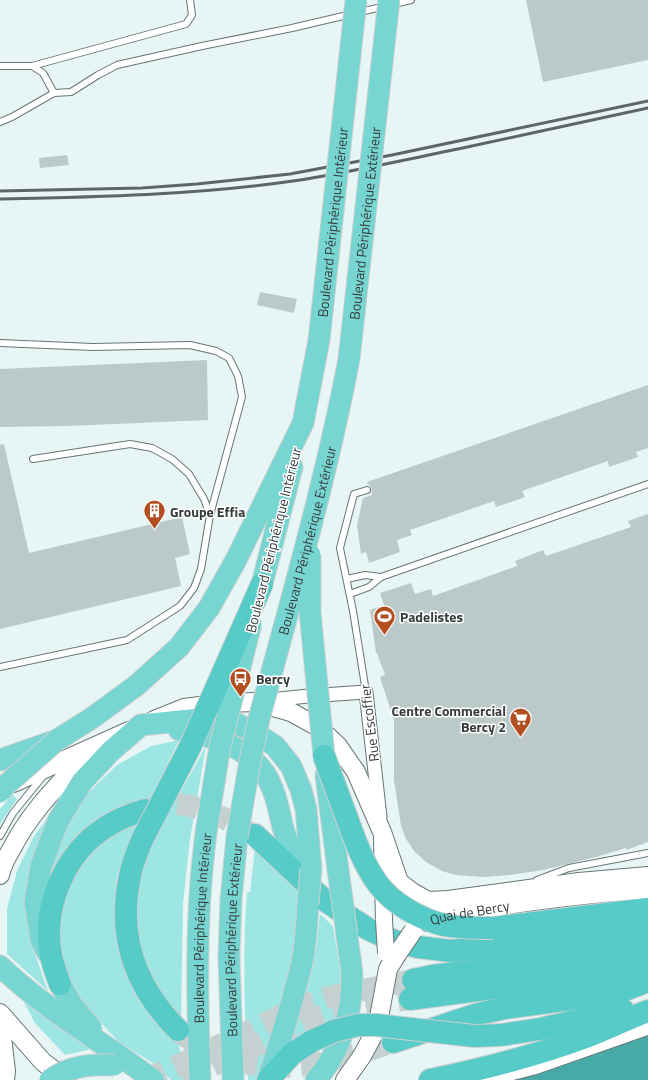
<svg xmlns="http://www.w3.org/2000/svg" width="648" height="1080" font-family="'Titillium Web',sans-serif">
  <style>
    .green { fill: #9ee6e3 }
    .water { fill: #48aaa7 }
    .building { fill: #bbcac9 }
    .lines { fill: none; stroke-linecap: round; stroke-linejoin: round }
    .motorway-tunnel { stroke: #c4d1d0; stroke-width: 22; stroke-dasharray: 22 11; stroke-linecap: butt }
    .service-casing { stroke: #687575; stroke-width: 8 }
    .minor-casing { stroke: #687575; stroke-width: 15 }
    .tertiary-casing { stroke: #687575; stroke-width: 18 }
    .secondary-casing { stroke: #687575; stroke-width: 20 }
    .trunk-casing { stroke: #cfd0d0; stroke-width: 23 }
    .motorway-casing { stroke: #cfd0d0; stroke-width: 24 }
    .service { stroke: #fff; stroke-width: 6 }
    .minor { stroke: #fff; stroke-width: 13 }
    .tertiary { stroke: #fff; stroke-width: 16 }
    .secondary { stroke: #fff; stroke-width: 18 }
    .trunk { stroke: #78d6d2; stroke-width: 21 }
    .motorway { stroke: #56cbc7; stroke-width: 22 }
    .rail { stroke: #5e6665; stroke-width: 3 }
    .tertiary-bridge-casing { stroke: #687575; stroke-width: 18; stroke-linecap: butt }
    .secondary-bridge-casing { stroke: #687575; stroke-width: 20; stroke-linecap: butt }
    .trunk-bridge-casing { stroke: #cfd0d0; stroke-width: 23; stroke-linecap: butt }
    .motorway-bridge-casing { stroke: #cfd0d0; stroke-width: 24; stroke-linecap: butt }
    .tertiary-bridge { stroke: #fff; stroke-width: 16 }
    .secondary-bridge { stroke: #fff; stroke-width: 18 }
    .trunk-bridge { stroke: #78d6d2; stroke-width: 21 }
    .motorway-bridge { stroke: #56cbc7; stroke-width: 22 }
    .labels { text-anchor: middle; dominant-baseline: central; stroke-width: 3; stroke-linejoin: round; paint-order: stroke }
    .street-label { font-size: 14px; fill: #363c3c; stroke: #fff }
    .poi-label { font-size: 14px; font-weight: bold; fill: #363c3c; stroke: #fff; text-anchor: start }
  </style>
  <rect width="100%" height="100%" fill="#e7f6f5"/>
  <g class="green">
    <polygon points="179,740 152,797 112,811 83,831 60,858 43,899 51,858 67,825 86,795 117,765 151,746"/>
    <polygon points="206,746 190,839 183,904 181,1020 154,983 141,953 136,918 138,881 148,850"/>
    <polygon points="12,795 17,799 0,824 0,809"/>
    <polygon points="53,810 34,852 28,882 28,915 34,951 48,991 7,954 7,909 17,871 33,838"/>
    <path d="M141,819C132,836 123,854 118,873C116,879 116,887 116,894C111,950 134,1009 179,1043L183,1080H171L154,1064L119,1042L85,1006L68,977L60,944L62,910L72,879L89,853L112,833Z"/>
    <path d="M255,847L302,892L300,938L258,1080H248C245,1018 242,955 247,892H250Z"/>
    <polygon points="320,914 333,926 339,962 341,983 339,1019 317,1025 289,1042 308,986 316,948"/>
    <polygon points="18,991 96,1048 65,1055 35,1023"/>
  </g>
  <polygon class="water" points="648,1035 648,1080 503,1080"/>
  <g class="building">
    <polygon points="526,0 648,0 648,60 543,82"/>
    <polygon points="67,155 69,165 40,168 39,158"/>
    <polygon points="260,292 297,299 294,313 257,305"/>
    <polygon points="207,360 208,420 67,426 0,427 0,369"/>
    <polygon points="648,385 648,448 636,452 638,457 609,467 608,461 522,491 525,497 520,499 496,507 494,501 410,530 412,535 397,540 400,552 369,563 366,552 361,554 357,525 363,498 372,495 371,488 367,482"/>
    <polygon points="4,444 29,553 182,517 190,554 175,558 181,586 0,629 0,445"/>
    <polygon points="648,514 648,842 626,850 626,848 596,857 543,870 510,875 484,877 456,875 442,871 426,862 415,852 406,839 401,826 394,780 394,720 380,677 385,675 377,653 376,653 370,610 384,605 380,593 411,583 415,594 431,589 433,596 517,566 515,561 543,550 546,556 631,527 628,521"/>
  </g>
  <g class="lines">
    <g class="motorway-tunnel">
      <polyline points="145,810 170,803 191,806 224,818 254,835"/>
      <path d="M178,1030C187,1037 196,1045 205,1050C272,1080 327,1065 393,1042"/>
      <polyline points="144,1080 183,1063 301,1006 333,996 413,980"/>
      <polyline points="183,1080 307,1021 337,1011 410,999"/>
    </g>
    <defs>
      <g id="service">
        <polyline points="0,66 32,66 43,73 54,93"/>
        <polyline points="32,66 186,24 192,15 190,0"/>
        <polyline points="0,122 12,117 54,93 71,92 98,75 117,65 202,46 292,28 411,0"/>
        <polyline points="0,343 93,347 190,345 216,351 229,358 238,376 242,397 210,515"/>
        <polyline points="347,579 365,575 381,577"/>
        <polyline points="350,594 369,587 381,577 648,484"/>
        <polyline points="0,667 127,640 180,606 194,588 201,569 210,515 204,499 189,474 172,459 152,448 130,444 33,459"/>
        <polyline points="366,692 353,611 340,548 354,494 367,490"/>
        <polyline points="0,836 13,813 44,775"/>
        <polyline points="537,880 569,868 648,853"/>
      </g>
      <g id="minor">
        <polyline points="261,701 308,696 366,692 380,817"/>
        <polyline points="487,1080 534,1068 648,1028"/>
      </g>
      <polyline id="tertiary" points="382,839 384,920"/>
      <g id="secondary">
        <polyline points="154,720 184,708 224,703 255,702 291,712 318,727 338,746 356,772 382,832 399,882 412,892 428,901 448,900 579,882 648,876"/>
        <polyline points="13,783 129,731"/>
        <path d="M0,875C2,866 6,858 11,850C30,812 58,785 87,754"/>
        <path id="s1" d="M427,922C440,914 457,913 472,911C530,900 589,894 648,889"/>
        <polyline points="0,1013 43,1062 67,1080"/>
        <polyline points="0,1020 6,1071 5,1080"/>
        <polyline points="345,1080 362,1056 377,1028 388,969 396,956"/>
      </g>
      <g id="trunk">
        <polyline points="262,584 292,467"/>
        <path d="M179,730C212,735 254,749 269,781C277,796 279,812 283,828C288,844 293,859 298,875"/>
        <polyline points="0,760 57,740 92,718 137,685 179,647 209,608 236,560 303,423"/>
        <polyline points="326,775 338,870"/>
        <polyline points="47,952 41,939 35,902 41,866 58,821 82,782 111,751 141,725 210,718 233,722 254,732 275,746 291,766 301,790 306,809 311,869"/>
        <path d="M0,966C44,1008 96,1038 145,1074"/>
        <polyline points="60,984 72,1005 91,1028"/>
        <path id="s2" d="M200,1080C197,995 195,910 207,826"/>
        <path id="s3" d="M233,1080L229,957L231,899L237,837"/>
        <path d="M268,1080C280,1041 293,1002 302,962C306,943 307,924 308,904"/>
        <path d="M316,1080C340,1053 352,1014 352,978C352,964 348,949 347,935"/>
      </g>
      <g id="motorway">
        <polyline points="255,835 323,899 345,914 368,929 394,941 418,947 451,951 648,930"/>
        <path d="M143,838C138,850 132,863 130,876C117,936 135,987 178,1030"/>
        <polyline points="493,928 648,909"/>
        <polyline points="413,980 432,976 615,953 648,946"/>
        <path d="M60,984C56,973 51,961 50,949C44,903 66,852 106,827C118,819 131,814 145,810"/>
        <polyline points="410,999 648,968"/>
        <polyline points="501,1035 540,1029 623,1010"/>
        <polyline points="393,1042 478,1014 505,1008 617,993 648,981"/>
        <polyline points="268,1080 292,1054 312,1041"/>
        <path d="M430,1080C483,1069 535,1056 586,1037C607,1029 627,1019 648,1011"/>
      </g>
    </defs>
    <use href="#service" class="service-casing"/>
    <use href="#minor" class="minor-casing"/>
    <use href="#tertiary" class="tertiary-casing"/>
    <use href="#secondary" class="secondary-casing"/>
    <use href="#trunk" class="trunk-casing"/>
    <use href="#motorway" class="motorway-casing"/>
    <use href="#service" class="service"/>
    <use href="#minor" class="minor"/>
    <use href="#tertiary" class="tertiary"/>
    <use href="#secondary" class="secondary"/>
    <use href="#trunk" class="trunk"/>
    <use href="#motorway" class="motorway"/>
    <g class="rail">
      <polyline points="0,191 142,188 197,184 290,174 392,155 648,101"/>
      <path d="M0,199C98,197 196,195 293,181C348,173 403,160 458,149C521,135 585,122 648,108"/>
    </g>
    <defs>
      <polyline id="tertiary-bridge" points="384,920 386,953"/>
      <polyline id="secondary-bridge" points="396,956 413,931"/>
      <g id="trunk-bridge">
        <path id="s4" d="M303,423L319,340L356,0"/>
        <polyline points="310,555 310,612 324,756"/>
        <polyline points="0,792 6,785 57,740"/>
        <polyline points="207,826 220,746 251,624"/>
        <path id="s5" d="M237,837L250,761L259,719C291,600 326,480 349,359L389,0"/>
        <polyline points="338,870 347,935"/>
        <polyline points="308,904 311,869"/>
        <polyline points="145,1074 153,1080"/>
        <path d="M50,1080C69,1066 91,1064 114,1065"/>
      </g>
      <g id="motorway-bridge">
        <path d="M324,756C332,778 340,799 348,821C356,843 364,865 378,884C393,904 420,919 444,925C460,928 477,928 493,928"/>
        <polyline points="143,838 191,745 262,584"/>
        <polyline points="312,1041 334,1031 358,1025 376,1025 474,1036 501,1035"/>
      </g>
    </defs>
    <use href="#tertiary-bridge" class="tertiary-bridge-casing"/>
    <use href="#secondary-bridge" class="secondary-bridge-casing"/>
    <use href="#trunk-bridge" class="trunk-bridge-casing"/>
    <use href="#motorway-bridge" class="motorway-bridge-casing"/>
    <use href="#tertiary-bridge" class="tertiary-bridge"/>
    <use href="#secondary-bridge" class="secondary-bridge"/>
    <use href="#trunk-bridge" class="trunk-bridge"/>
    <use href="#motorway-bridge" class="motorway-bridge"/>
  </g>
  <defs>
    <symbol id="building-pin" viewBox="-11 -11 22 30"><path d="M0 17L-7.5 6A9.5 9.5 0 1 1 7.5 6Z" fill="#b34e20" stroke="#fff"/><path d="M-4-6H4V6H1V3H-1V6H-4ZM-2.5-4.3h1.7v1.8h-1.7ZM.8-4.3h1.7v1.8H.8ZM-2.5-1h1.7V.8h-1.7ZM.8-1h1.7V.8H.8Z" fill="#fff"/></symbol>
    <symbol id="stadium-pin" viewBox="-11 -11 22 30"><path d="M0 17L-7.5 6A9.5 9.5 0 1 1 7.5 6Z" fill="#b34e20" stroke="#fff"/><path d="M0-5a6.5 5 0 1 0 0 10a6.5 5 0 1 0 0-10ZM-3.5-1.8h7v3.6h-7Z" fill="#fff"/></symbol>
    <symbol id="bus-pin" viewBox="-11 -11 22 30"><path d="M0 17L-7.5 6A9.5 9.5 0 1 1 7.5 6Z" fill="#b34e20" stroke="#fff"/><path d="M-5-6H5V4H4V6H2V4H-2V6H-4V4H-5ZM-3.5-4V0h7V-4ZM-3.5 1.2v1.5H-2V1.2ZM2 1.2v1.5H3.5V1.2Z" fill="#fff"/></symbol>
    <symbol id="supermarket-pin" viewBox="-11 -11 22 30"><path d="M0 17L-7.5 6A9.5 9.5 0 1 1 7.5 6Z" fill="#b34e20" stroke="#fff"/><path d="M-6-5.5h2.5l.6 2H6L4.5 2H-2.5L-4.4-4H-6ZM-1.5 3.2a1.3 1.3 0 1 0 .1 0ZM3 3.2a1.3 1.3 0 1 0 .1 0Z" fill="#fff"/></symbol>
  </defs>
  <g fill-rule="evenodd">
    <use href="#building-pin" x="142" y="498" width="25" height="34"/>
    <use href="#stadium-pin" x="372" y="604" width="25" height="34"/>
    <use href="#bus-pin" x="228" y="666" width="25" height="34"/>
    <use href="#supermarket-pin" x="508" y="706" width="25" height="34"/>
  </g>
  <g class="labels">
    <g class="street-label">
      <text stroke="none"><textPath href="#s4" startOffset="203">Boulevard Périphérique Intérieur</textPath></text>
      <text stroke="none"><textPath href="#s5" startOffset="628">Boulevard Périphérique Extérieur</textPath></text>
      <text transform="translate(273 540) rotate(-76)">Boulevard Périphérique Intérieur</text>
      <text stroke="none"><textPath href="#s5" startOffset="305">Boulevard Périphérique Extérieur</textPath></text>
      <text transform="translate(369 723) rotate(-97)">Rue Escoffier</text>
      <text stroke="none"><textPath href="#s1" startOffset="44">Quai de Bercy</textPath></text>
      <text stroke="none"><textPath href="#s2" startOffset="152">Boulevard Périphérique Intérieur</textPath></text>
      <text stroke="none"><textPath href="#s3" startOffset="140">Boulevard Périphérique Extérieur</textPath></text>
    </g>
    <g class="poi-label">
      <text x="170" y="511">Groupe Effia</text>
      <text x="400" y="616">Padelistes</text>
      <text x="256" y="678">Bercy</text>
      <text x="506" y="710" text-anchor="end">Centre Commercial<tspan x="506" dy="16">Bercy 2</tspan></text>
    </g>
  </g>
</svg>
